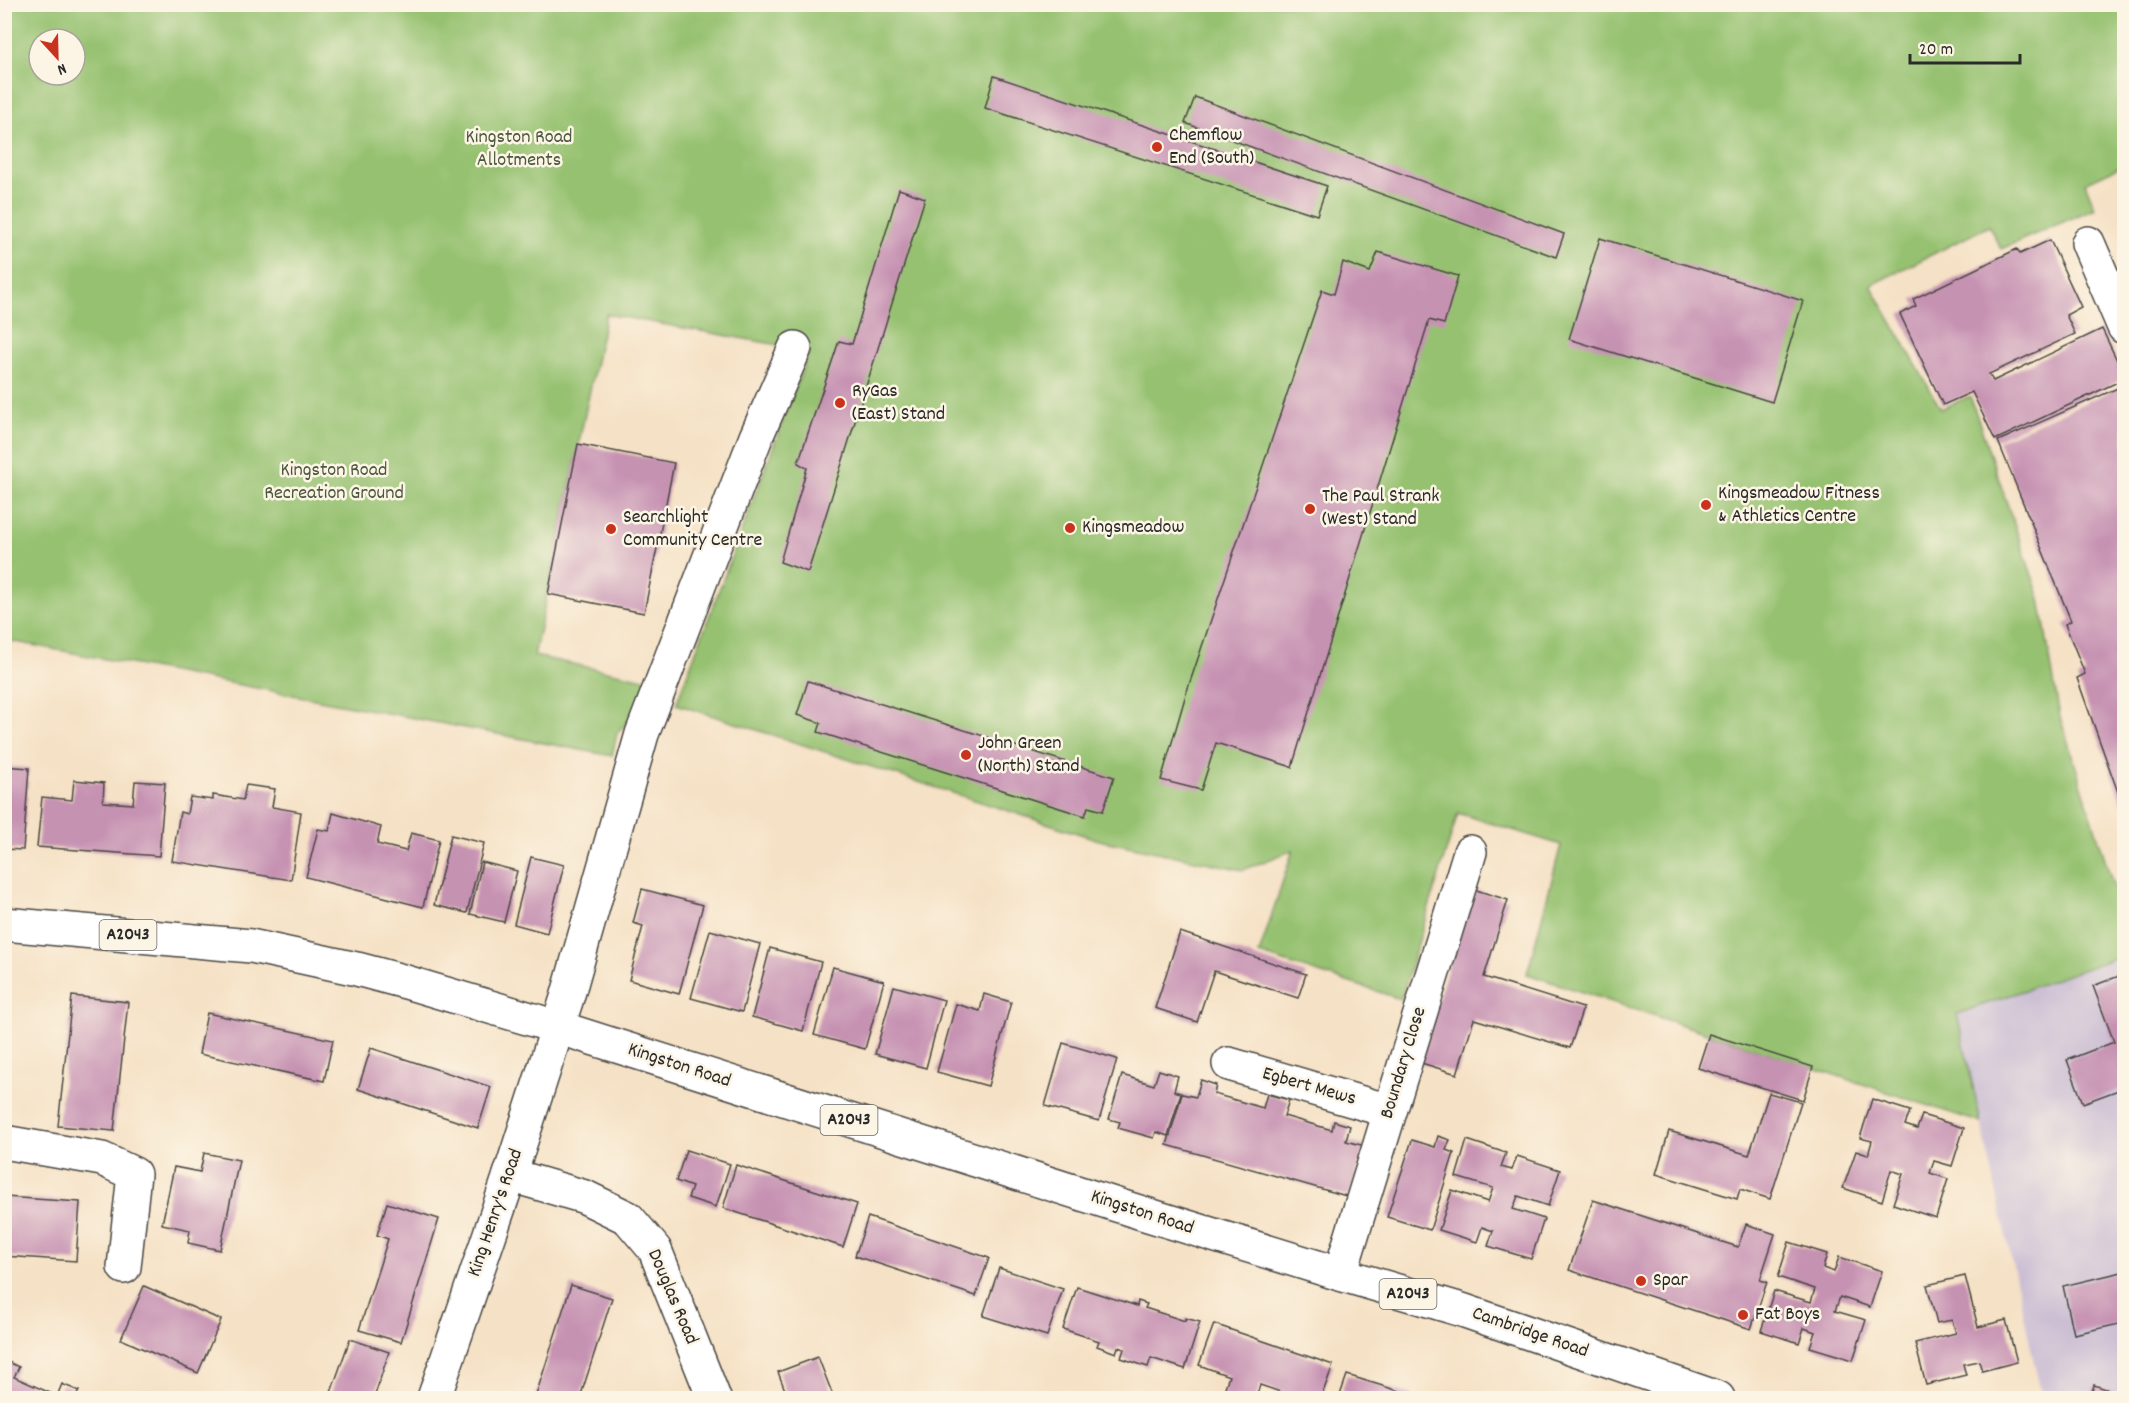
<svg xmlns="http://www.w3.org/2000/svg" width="2129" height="1403" font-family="Dekko,sans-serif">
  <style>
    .industrial { fill: #ccbfd4 }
    .green { fill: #95c16f; stroke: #60764d; stroke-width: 1.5; fill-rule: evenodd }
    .building { fill: #c692b2 }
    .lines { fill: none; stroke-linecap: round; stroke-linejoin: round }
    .minor-casing { stroke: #494642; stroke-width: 36 }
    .primary-casing { stroke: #494642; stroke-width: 36 }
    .minor { stroke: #fff; stroke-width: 33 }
    .primary { stroke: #fff; stroke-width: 33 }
    .poi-dot { fill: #c8321e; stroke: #fcf5e5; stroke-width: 2 }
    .labels { text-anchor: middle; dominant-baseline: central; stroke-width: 5; stroke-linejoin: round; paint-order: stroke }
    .shield { fill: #fcf5e5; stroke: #6a6863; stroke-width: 1.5 }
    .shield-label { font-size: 18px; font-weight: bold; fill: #2b2b2b }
    .poi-label { font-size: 20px; fill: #2b2b2b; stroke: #fcf5e5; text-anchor: start }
    .park-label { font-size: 20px; fill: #4b583f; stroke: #fcf5e5 }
    .street-label { font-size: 20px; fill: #2b2b2b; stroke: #fcf5e5 }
  </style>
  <rect width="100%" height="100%" fill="#fcf5e5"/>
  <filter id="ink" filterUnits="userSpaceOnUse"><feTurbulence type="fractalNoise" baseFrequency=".0167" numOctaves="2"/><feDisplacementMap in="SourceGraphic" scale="12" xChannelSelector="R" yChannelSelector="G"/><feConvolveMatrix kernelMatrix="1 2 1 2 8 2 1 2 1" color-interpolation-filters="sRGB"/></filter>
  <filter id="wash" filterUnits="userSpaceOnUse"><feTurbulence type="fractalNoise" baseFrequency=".008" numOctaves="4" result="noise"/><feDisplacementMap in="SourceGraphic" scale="24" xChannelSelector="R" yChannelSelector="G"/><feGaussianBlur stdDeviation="1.35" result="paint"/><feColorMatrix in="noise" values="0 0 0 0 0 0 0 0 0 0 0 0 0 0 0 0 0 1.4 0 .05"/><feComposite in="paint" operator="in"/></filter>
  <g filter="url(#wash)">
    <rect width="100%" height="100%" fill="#f5e1c5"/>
    <polygon class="industrial" points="2124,955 2124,1398 2042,1398 1957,1014"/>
    <path class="green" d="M4,5H2124V165L2085,183L2095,208L2001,249L1989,226L1871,285L1941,409L1970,396L2040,599L2060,717L2118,900L2124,899V955L1957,1014L1981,1123L1527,974L1561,845L1458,813L1401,999L1259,954L1293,850L1243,870L1099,840L676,704L809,352L795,348L606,314L534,656L650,680L636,713L617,733L612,756L5,640ZM39,39H75V75H39Z"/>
    <g id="blocks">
      <g class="building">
        <polygon points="994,76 1327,186 1317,215 985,108"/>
        <polygon points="1195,97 1564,234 1556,257 1185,123"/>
        <polygon points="899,189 925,198 808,572 780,562 807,468 798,463 839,341 852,344"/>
        <polygon points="1600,238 1803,301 1772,402 1569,339"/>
        <polygon points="2050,240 2081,307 2066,315 2075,334 1989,374 1993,381 2102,329 2124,375 2124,379 1995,440 1972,392 1943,405 1900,314 1916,306 1913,299 2017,249 2020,254"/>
        <polygon points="1378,252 1458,276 1444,324 1429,320 1292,767 1216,743 1201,790 1161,780 1186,694 1322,290 1334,294 1343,262 1370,272"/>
        <polygon points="2120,387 2124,397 2124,809 2077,678 2085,674 2065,624 2071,621 1998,441"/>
        <polygon points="578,444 674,463 644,613 548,594"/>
        <polygon points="808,681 1114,777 1103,811 1088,807 1085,816 818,732 821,723 797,715"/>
        <polygon points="4,766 29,768 23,850 4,849"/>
        <polygon points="74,780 104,783 103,802 133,804 135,781 165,783 159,856 37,847 42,797 72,800"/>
        <polygon points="246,785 275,789 272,807 301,812 291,880 172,861 180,812 187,814 190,797 213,800 213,795 243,800"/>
        <polygon points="333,813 381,827 377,844 406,851 411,833 439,840 423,907 306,877 318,829 329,831"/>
        <polygon points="451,835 484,843 467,913 434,905"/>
        <polygon points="531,857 564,865 547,933 514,924"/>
        <polygon points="482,862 517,871 504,922 470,914"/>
        <polygon points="642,889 703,905 679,994 629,980 643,926 633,923"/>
        <polygon points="1473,889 1508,900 1484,977 1583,1008 1570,1048 1474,1019 1457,1074 1418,1062"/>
        <polygon points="710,930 760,944 742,1012 691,998"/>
        <polygon points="1180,932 1306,974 1298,998 1214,971 1197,1022 1155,1008"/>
        <polygon points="770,948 821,962 803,1031 752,1017"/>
        <polygon points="833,967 884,981 865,1049 814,1035"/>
        <polygon points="2124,974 2124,1088 2083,1103 2067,1060 2114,1042 2093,986"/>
        <polygon points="894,986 944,1000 926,1068 875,1054"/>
        <polygon points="984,994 1011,1002 988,1086 937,1072 956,1004 980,1011"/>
        <polygon points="72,996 128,1002 114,1131 58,1126"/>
        <polygon points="207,1013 333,1040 324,1081 199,1054"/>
        <polygon points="1709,1034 1813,1067 1803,1100 1698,1068"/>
        <polygon points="1063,1043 1117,1059 1099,1121 1045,1106"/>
        <polygon points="371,1048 491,1087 478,1128 358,1089"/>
        <polygon points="1159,1070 1178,1076 1174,1091 1181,1093 1168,1136 1156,1132 1154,1138 1118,1128 1120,1122 1109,1119 1122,1075 1154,1085"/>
        <polygon points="1201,1080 1216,1085 1214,1094 1263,1108 1267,1094 1289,1100 1284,1116 1332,1130 1334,1121 1350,1126 1346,1141 1365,1146 1350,1197 1167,1145 1182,1094 1196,1097"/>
        <polygon points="1769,1093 1801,1102 1770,1199 1740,1189 1737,1199 1656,1174 1669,1131 1749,1155"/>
        <polygon points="1872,1099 1910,1111 1905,1125 1917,1129 1922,1115 1964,1128 1952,1166 1934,1161 1930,1173 1948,1179 1936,1218 1893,1204 1903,1174 1891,1170 1882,1201 1843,1188 1856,1151 1868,1155 1872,1141 1860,1138"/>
        <polygon points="1438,1136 1450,1140 1446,1150 1454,1153 1430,1230 1387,1217 1412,1140 1435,1147"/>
        <polygon points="1467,1140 1506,1153 1501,1167 1512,1170 1517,1156 1560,1170 1548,1206 1518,1196 1513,1209 1544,1219 1531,1259 1488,1246 1493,1231 1482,1227 1477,1242 1439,1230 1452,1190 1488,1202 1493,1188 1456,1177"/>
        <polygon points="686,1150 730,1164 716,1207 688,1198 692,1187 676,1181"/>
        <polygon points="204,1153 239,1160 220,1250 188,1243 190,1230 162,1224 174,1167 200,1172"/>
        <polygon points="736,1165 857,1204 843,1247 723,1208"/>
        <polygon points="4,1197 80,1202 76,1261 4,1256"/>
        <polygon points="1593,1200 1738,1247 1746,1224 1775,1234 1760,1280 1767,1282 1751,1329 1569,1270"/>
        <polygon points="387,1203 439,1219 401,1342 359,1330 388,1239 377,1235"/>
        <polygon points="868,1217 989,1258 976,1296 855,1256"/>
        <polygon points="1789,1242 1827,1254 1823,1268 1834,1272 1839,1257 1882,1271 1870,1307 1840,1297 1835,1311 1866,1320 1853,1360 1810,1347 1815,1332 1804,1328 1799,1343 1761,1331 1774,1291 1811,1302 1815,1289 1778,1277"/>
        <polygon points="999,1268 1063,1289 1047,1336 983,1316"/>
        <polygon points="2122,1272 2124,1282 2124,1323 2074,1334 2063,1286"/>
        <polygon points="1965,1276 1978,1327 2006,1320 2017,1362 1982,1371 1979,1361 1963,1364 1966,1375 1926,1385 1915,1343 1956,1333 1952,1320 1937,1323 1927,1285"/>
        <polygon points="571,1285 612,1298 580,1398 535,1398"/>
        <polygon points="144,1286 221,1320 198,1373 121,1339"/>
        <polygon points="1077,1287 1137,1306 1138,1301 1147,1304 1145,1308 1185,1321 1185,1318 1200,1322 1185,1369 1151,1358 1148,1367 1121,1358 1124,1349 1118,1347 1116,1353 1097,1346 1099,1341 1063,1329"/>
        <polygon points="1214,1324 1333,1365 1321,1398 1284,1398 1286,1394 1260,1385 1256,1398 1230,1398 1222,1396 1229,1376 1199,1365"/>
        <polygon points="350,1339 389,1352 374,1398 329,1398"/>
        <polygon points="818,1357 834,1398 788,1398 778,1372"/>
        <polygon points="4,1360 19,1367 14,1377 57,1396 62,1384 79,1391 75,1398 4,1398"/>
        <polygon points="1347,1375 1412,1395 1411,1398 1339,1398"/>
        <polygon points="2094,1385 2124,1395 2124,1398 2090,1398"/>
      </g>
    </g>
  </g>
  <g filter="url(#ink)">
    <use href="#blocks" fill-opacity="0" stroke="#494642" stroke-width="1.5"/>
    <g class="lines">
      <defs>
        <g id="minor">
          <polyline points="2088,243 2124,327"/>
          <polyline points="1229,1064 1389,1111"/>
          <polyline points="4,1142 102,1159 134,1174 124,1267"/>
          <polyline points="510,1175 585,1197 628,1218 655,1250 714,1398"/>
          <polyline points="1340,1274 1470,852"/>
          <polyline points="434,1398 510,1175 567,998 642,734 756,437 795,348"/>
        </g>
        <polyline id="primary" points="4,924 251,946 357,969 406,982 557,1027 1142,1213 1340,1274 1462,1310 1718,1398"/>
      </defs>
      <use href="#minor" class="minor-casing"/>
      <use href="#primary" class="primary-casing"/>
      <use href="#minor" class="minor"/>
      <use href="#primary" class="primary"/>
    </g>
  </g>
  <g class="poi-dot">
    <circle cx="1157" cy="147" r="6"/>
    <circle cx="840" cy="403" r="6"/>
    <circle cx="1706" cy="505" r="6"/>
    <circle cx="1310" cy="509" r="6"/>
    <circle cx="1070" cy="528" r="6"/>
    <circle cx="611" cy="529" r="6"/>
    <circle cx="966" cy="755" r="6"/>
    <circle cx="1641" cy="1281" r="6"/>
    <circle cx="1743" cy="1315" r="6"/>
  </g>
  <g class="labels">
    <g class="shield">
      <rect x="99.5" y="920" width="57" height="30" rx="4.5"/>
      <rect x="820.5" y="1105" width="57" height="30" rx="4.5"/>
      <rect x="1379.5" y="1279" width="57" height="30" rx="4.5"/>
    </g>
    <g class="shield-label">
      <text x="128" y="935">A2043</text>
      <text x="849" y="1120">A2043</text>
      <text x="1408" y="1294">A2043</text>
    </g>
    <g class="poi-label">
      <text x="1169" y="136">Chemflow<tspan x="1169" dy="23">End (South)</tspan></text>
      <text x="852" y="392">RyGas<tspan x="852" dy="23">(East) Stand</tspan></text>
      <text x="1718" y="494">Kingsmeadow Fitness<tspan x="1718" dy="23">&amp; Athletics Centre</tspan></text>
      <text x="1322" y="497">The Paul Strank<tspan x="1322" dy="23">(West) Stand</tspan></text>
      <text x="623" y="518">Searchlight<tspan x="623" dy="23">Community Centre</tspan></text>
      <text x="1082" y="528">Kingsmeadow</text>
      <text x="978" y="744">John Green<tspan x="978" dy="23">(North) Stand</tspan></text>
      <text x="1653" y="1281">Spar</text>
      <text x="1755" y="1315">Fat Boys</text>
    </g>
    <g class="park-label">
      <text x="519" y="138">Kingston Road<tspan x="519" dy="23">Allotments</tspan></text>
      <text x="334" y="471">Kingston Road<tspan x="334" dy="23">Recreation Ground</tspan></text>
    </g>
    <g class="street-label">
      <text transform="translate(1404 1063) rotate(-73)">Boundary Close</text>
      <text transform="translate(679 1066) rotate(18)">Kingston Road</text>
      <text transform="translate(1309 1087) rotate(16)">Egbert Mews</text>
      <text transform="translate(496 1213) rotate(-71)">King Henry's Road</text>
      <text transform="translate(1142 1213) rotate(18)">Kingston Road</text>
      <text transform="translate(672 1297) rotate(67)">Douglas Road</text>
      <text transform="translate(1530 1333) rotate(19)">Cambridge Road</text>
    </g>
  </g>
  <rect width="2129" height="1403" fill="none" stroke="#fcf5e5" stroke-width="24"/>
  <g transform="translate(57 57) rotate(158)"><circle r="28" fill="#fcf5e5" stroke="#a8a49b" stroke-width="1.5"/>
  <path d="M0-4.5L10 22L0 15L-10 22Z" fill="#c8321e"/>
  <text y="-9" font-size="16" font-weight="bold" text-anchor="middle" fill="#2b2b2b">N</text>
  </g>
  <path d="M1910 54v9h110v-9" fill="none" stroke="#2b2b2b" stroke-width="3"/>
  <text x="1919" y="54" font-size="18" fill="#2b2b2b" stroke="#fcf5e5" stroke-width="4.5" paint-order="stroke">20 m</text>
</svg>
